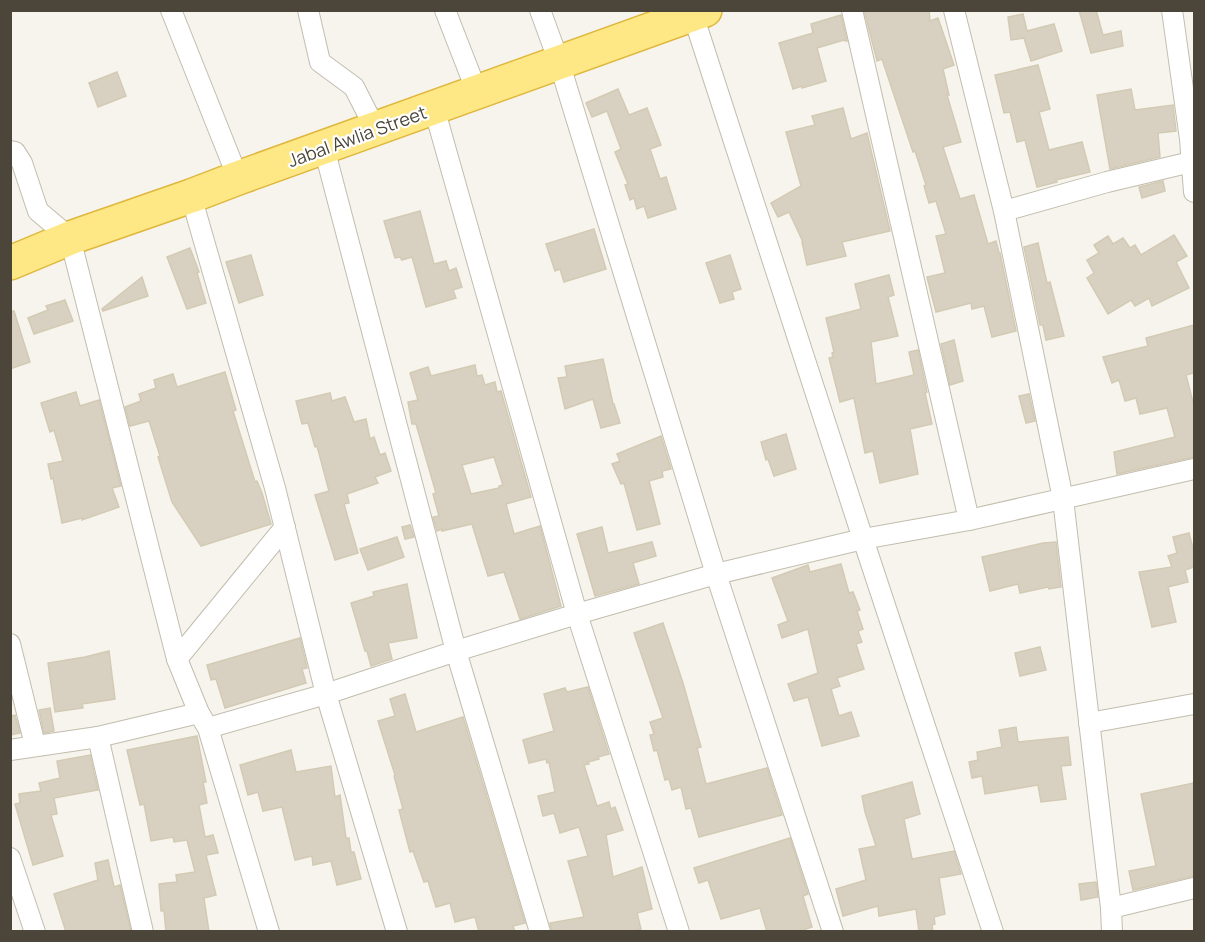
<svg xmlns="http://www.w3.org/2000/svg" width="1205" height="942" font-family="Manrope,sans-serif">
  <style>
    .building { fill: #d8d1c1; stroke: #d3cab4; stroke-width: 1.5; fill-rule: evenodd }
    .lines { fill: none; stroke-linecap: round; stroke-linejoin: round }
    .minor-casing { stroke: #c2bdae; stroke-width: 22 }
    .trunk-casing { stroke: #dfb73d; stroke-width: 36 }
    .minor { stroke: #fff; stroke-width: 20 }
    .trunk { stroke: #fee885; stroke-width: 33 }
    .labels { text-anchor: middle; dominant-baseline: central; stroke-width: 4.5; stroke-linejoin: round; paint-order: stroke }
    .street-label { font-size: 18px; fill: #4b4639; stroke: #fff }
  </style>
  <rect width="100%" height="100%" fill="#f6f4ec"/>
  <g class="building">
    <polygon points="864,10 929,10 930,21 938,18 954,65 943,69 949,95 947,95 961,142 943,147 960,199 974,195 988,244 996,241 999,253 1000,253 1016,331 992,337 984,306 972,309 971,303 936,312 927,277 945,273 936,236 946,234 936,201 929,203 924,186 926,185 915,151 913,152 882,59 877,61"/>
    <polygon points="1079,10 1096,10 1103,35 1121,31 1123,46 1091,53"/>
    <polygon points="1023,14 1027,31 1054,24 1062,51 1031,61 1024,38 1011,40 1008,17"/>
    <polygon points="841,15 847,41 845,41 844,40 817,48 826,81 802,88 802,86 793,89 779,43 813,33 811,24"/>
    <polygon points="1038,65 1050,109 1039,112 1049,150 1082,142 1090,172 1056,180 1057,182 1037,187 1025,140 1017,142 1010,112 1004,113 995,75"/>
    <polygon points="117,72 126,96 98,107 89,83"/>
    <polygon points="618,89 629,115 647,108 661,145 650,149 660,179 666,177 676,209 648,218 644,206 637,209 634,198 630,200 625,185 628,184 615,152 621,149 607,111 592,117 586,103"/>
    <polygon points="1131,89 1135,110 1173,105 1176,131 1158,133 1160,157 1110,169 1097,95"/>
    <polygon points="843,108 851,139 867,133 890,231 842,242 846,256 807,265 802,242 803,242 789,212 778,217 771,203 801,186 786,132 815,125 812,116"/>
    <polygon points="1163,181 1165,191 1142,198 1139,187"/>
    <polygon points="420,211 434,264 446,261 449,271 456,268 462,287 453,290 456,298 426,307 412,257 402,260 400,257 395,258 384,221"/>
    <polygon points="594,229 606,269 564,282 560,269 555,271 546,244"/>
    <polygon points="1174,235 1187,256 1176,262 1189,288 1152,306 1149,298 1135,306 1131,300 1108,314 1087,278 1094,273 1087,260 1099,253 1094,245 1108,236 1113,244 1123,238 1130,248 1135,245 1141,255"/>
    <polygon points="1038,243 1047,283 1050,282 1064,336 1046,340 1043,325 1040,325 1024,247"/>
    <polygon points="190,248 199,272 197,273 206,303 187,309 167,257"/>
    <polygon points="251,255 263,295 239,303 226,262"/>
    <polygon points="730,255 741,289 732,292 734,299 720,303 706,263"/>
    <polygon points="889,275 894,295 888,297 898,336 871,342 876,384 914,375 909,352 918,350 927,392 925,393 932,424 910,429 918,474 880,483 873,451 865,453 854,398 840,402 829,358 833,357 832,353 834,352 826,318 861,309 855,284"/>
    <polygon points="142,277 148,296 103,311 102,309"/>
    <polygon points="65,300 73,321 34,334 28,318 48,310 46,306"/>
    <polygon points="14,311 30,362 10,369 10,312"/>
    <polygon points="1194,325 1194,373 1186,375 1194,406 1194,457 1117,474 1114,452 1175,437 1167,408 1140,414 1136,398 1125,401 1119,380 1112,383 1103,357 1148,346 1146,338"/>
    <polygon points="954,340 963,381 950,385 941,344"/>
    <polygon points="603,359 613,404 614,404 620,423 601,428 593,399 565,409 558,378 567,377 565,366"/>
    <path d="M475,365L477,376L482,375L485,385L495,382L497,392L501,391L531,497L506,504L514,534L540,526L561,606L520,619L504,572L488,576L472,524L442,531V529L437,531L433,517L439,516L433,494L436,493L416,424H412L408,402L418,400L410,373L428,367L431,376ZM494,457L503,485L499,486V488L471,494L462,465Z"/>
    <polygon points="225,372 236,410 233,411 255,482 257,481 262,493 271,524 201,546 172,502 158,457 160,456 149,421 130,426 125,407 141,401 139,394 156,388 154,380 173,374 177,387"/>
    <polygon points="76,392 80,406 99,400 121,486 112,488 119,507 82,520 82,518 62,523 53,478 51,479 48,464 63,461 54,430 50,432 41,403"/>
    <polygon points="330,393 332,401 345,397 354,422 366,419 370,439 374,437 380,455 385,453 391,471 375,477 378,483 347,494 349,503 344,504 358,553 335,560 315,495 329,491 317,446 315,447 308,423 302,424 296,401"/>
    <polygon points="1029,394 1035,421 1026,423 1019,396"/>
    <polygon points="786,434 796,469 774,476 768,459 766,460 761,442"/>
    <polygon points="661,436 671,469 662,471 663,477 649,481 660,524 637,530 624,483 621,484 612,464 620,461 617,454"/>
    <polygon points="410,525 414,537 405,539 402,527"/>
    <polygon points="602,527 608,553 652,542 656,556 633,563 639,584 595,596 577,534"/>
    <polygon points="1189,533 1194,552 1194,567 1185,570 1188,582 1168,587 1176,622 1152,627 1139,572 1172,567 1168,556 1177,553 1173,537"/>
    <polygon points="397,537 404,557 368,570 360,549"/>
    <polygon points="1056,542 1061,587 1049,589 1048,587 1020,593 1018,584 990,591 982,557 1043,543"/>
    <polygon points="841,564 849,593 853,592 860,610 857,611 863,629 858,631 862,642 856,644 864,669 837,678 840,686 831,689 839,716 851,712 859,736 822,746 808,697 794,701 788,684 818,673 808,629 782,638 778,625 788,621 772,578 808,565 810,572"/>
    <polygon points="407,584 417,638 388,643 392,659 371,666 367,651 365,651 351,603 374,596 373,592"/>
    <polygon points="663,623 683,683 701,747 697,748 706,784 767,768 782,815 699,837 691,808 686,809 681,787 672,790 669,779 665,780 657,750 654,751 650,735 654,734 650,722 663,718 634,633"/>
    <polygon points="300,638 307,668 302,669 306,683 225,708 216,679 211,680 207,665"/>
    <polygon points="1040,647 1046,670 1020,676 1015,653"/>
    <polygon points="109,651 115,699 82,704 83,708 55,712 48,663 85,657"/>
    <polygon points="588,687 609,754 598,757 599,759 588,762 589,764 584,765 597,806 609,802 611,809 615,807 623,830 606,835 613,877 642,867 652,909 637,913 641,929 629,932 552,932 550,923 584,917 568,861 588,856 579,827 560,833 554,813 543,816 538,796 555,792 549,762 547,763 546,759 529,763 523,740 554,731 544,694 565,688 567,692"/>
    <polygon points="405,694 416,732 463,717 525,923 513,926 515,932 479,932 475,917 455,922 450,903 436,907 428,881 424,882 413,851 410,852 399,810 403,809 394,776 395,775 378,721 395,716 390,699"/>
    <polygon points="50,708 54,731 44,733 39,710"/>
    <polygon points="15,715 20,733 10,735 10,716"/>
    <polygon points="1016,727 1018,742 1068,737 1071,765 1061,766 1066,799 1041,802 1038,785 985,794 982,776 972,778 969,762 978,760 977,752 1002,747 999,730"/>
    <polygon points="197,736 206,782 203,782 207,803 199,805 205,837 213,835 218,853 206,855 216,895 204,898 209,932 166,932 164,911 161,911 159,884 177,882 176,875 195,872 187,840 174,842 173,837 151,841 144,804 140,805 127,750"/>
    <polygon points="291,750 296,772 331,766 335,797 340,795 346,838 349,838 351,852 354,852 361,879 337,885 331,861 313,865 312,856 295,860 282,807 263,811 258,792 248,795 240,765"/>
    <polygon points="90,755 98,790 54,798 57,814 51,815 63,856 33,865 15,804 20,803 19,794 41,791 39,783 60,778 57,761"/>
    <polygon points="912,782 920,814 904,819 912,859 954,851 961,874 939,878 945,914 934,917 935,924 932,925 933,932 919,932 916,909 879,916 878,906 843,916 836,889 866,880 859,849 876,846 865,812 862,796"/>
    <polygon points="1194,783 1194,876 1133,890 1129,871 1156,866 1141,794"/>
    <polygon points="790,838 808,894 803,896 812,927 797,932 767,932 760,908 721,919 708,880 699,883 694,868"/>
    <polygon points="108,860 114,887 120,885 131,932 66,932 54,894 98,880 95,863"/>
    <polygon points="1096,882 1098,897 1081,900 1079,884"/>
  </g>
  <g class="lines">
    <defs>
      <g id="minor">
        <polyline points="171,10 238,178"/>
        <polyline points="308,10 320,62 354,87 376,130"/>
        <polyline points="445,10 477,92"/>
        <polyline points="540,10 559,62 716,574 833,932"/>
        <polyline points="852,10 969,520"/>
        <polyline points="954,10 1004,211 1063,499 1111,908 1112,932"/>
        <polyline points="1172,10 1190,139 1194,192"/>
        <polyline points="693,15 863,539 993,932"/>
        <polyline points="434,108 577,614 679,932"/>
        <polyline points="324,148 456,651 540,932"/>
        <polyline points="10,151 15,152 22,163 38,211 70,238 177,659 199,713 208,728 269,932"/>
        <polyline points="191,196 275,488 326,694 397,932"/>
        <polyline points="1004,211 1107,182 1191,162"/>
        <polyline points="10,644 35,745"/>
        <polyline points="177,659 285,527"/>
        <polyline points="1089,723 1194,704"/>
        <polyline points="208,728 326,694 456,651 577,614 716,574 863,539 969,520 1194,469"/>
        <polyline points="98,737 143,932"/>
        <polyline points="10,750 98,737 199,713"/>
        <polyline points="10,858 35,932"/>
        <polyline points="1111,908 1194,888"/>
      </g>
      <polyline id="trunk" points="10,263 70,238 191,196 238,178 705,10"/>
    </defs>
    <use href="#minor" class="minor-casing"/>
    <use href="#trunk" class="trunk-casing"/>
    <use href="#minor" class="minor"/>
    <use href="#trunk" class="trunk"/>
  </g>
  <g class="labels">
    <g class="street-label">
      <text transform="translate(357 136) rotate(-20)">Jabal Awlia Street</text>
    </g>
  </g>
  <rect width="1205" height="942" fill="none" stroke="#4b4639" stroke-width="24"/>
</svg>
